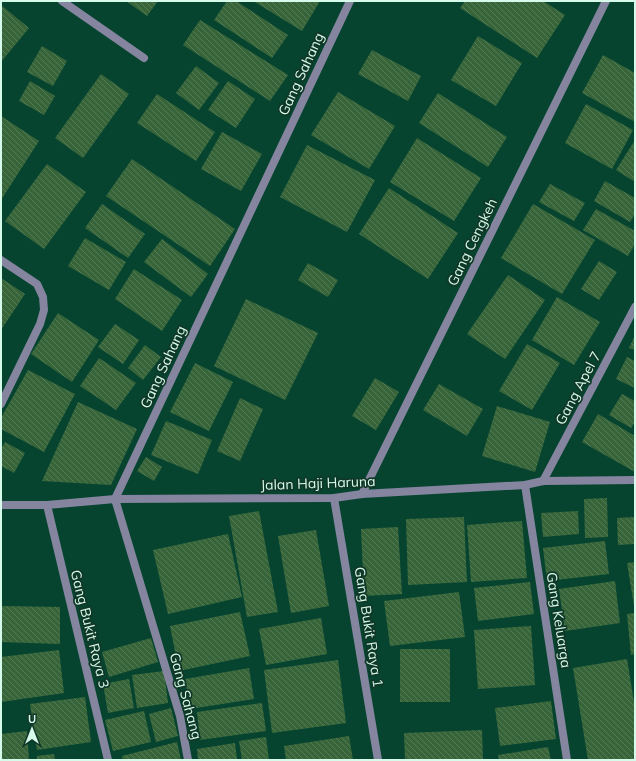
<svg xmlns="http://www.w3.org/2000/svg" width="636" height="761" font-family="Mulish,sans-serif">
  <style>
    .building { fill: url(#building-back-hatch) }
    .lines { fill: none; stroke-linecap: round; stroke-linejoin: round }
    .minor { stroke: #85859f; stroke-width: 8 }
    .labels { text-anchor: middle; dominant-baseline: central; stroke-width: 3.5; stroke-linejoin: round; paint-order: stroke }
    .street-label { font-size: 14px; fill: #d7fbea; stroke: #103728 }
  </style>
  <defs>
    <pattern id="building-back-hatch" width="6" height="6" patternUnits="userSpaceOnUse"><rect width="6" height="6" fill="#376539"/><path d="M-1 5l2 2M0 0l6 6M5-1l2 2" fill="none" stroke="#537c56"/></pattern>
  </defs>
  <rect width="100%" height="100%" fill="#064430"/>
  <g class="building">
    <polygon points="126,1 158,1 147,16"/>
    <polygon points="227,1 236,1 288,35 272,58 214,20"/>
    <polygon points="253,1 320,1 302,31"/>
    <polygon points="465,1 543,1 565,15 537,58 460,8"/>
    <polygon points="1,5 29,28 1,62"/>
    <polygon points="200,20 288,75 270,101 183,45"/>
    <polygon points="478,36 522,63 496,106 451,80"/>
    <polygon points="42,46 67,61 53,86 27,72"/>
    <polygon points="372,50 421,76 408,101 358,74"/>
    <polygon points="603,55 635,73 635,122 582,93"/>
    <polygon points="196,66 219,83 199,110 176,93"/>
    <polygon points="101,74 129,94 83,158 55,138"/>
    <polygon points="30,81 55,96 44,115 19,101"/>
    <polygon points="228,81 255,99 236,128 208,110"/>
    <polygon points="338,92 395,126 369,169 311,135"/>
    <polygon points="438,93 507,137 488,167 419,123"/>
    <polygon points="157,94 215,132 196,161 137,123"/>
    <polygon points="586,104 633,130 612,169 565,143"/>
    <polygon points="1,116 39,141 1,200"/>
    <polygon points="222,132 262,154 241,191 201,169"/>
    <polygon points="417,138 481,178 454,221 390,182"/>
    <polygon points="635,140 635,182 616,170"/>
    <polygon points="307,145 375,180 347,232 280,197"/>
    <polygon points="132,159 235,229 210,266 106,196"/>
    <polygon points="47,164 86,192 44,249 5,221"/>
    <polygon points="605,181 635,198 635,214 630,222 594,201"/>
    <polygon points="550,184 585,203 574,221 539,202"/>
    <polygon points="389,188 458,233 428,279 359,234"/>
    <polygon points="102,204 145,234 128,258 85,228"/>
    <polygon points="533,204 595,240 562,294 501,258"/>
    <polygon points="596,209 635,231 635,244 628,256 583,230"/>
    <polygon points="85,238 126,262 109,290 68,266"/>
    <polygon points="162,239 208,274 191,297 144,262"/>
    <polygon points="599,261 617,272 599,300 581,289"/>
    <polygon points="308,263 338,280 328,297 298,280"/>
    <polygon points="134,269 182,300 162,331 115,299"/>
    <polygon points="508,275 545,300 505,359 467,334"/>
    <polygon points="1,278 25,294 1,330"/>
    <polygon points="557,297 600,322 574,365 532,340"/>
    <polygon points="246,299 318,333 285,400 214,366"/>
    <polygon points="58,313 99,340 72,382 31,354"/>
    <polygon points="115,324 139,340 123,364 98,347"/>
    <polygon points="635,335 635,350 629,348"/>
    <polygon points="527,344 560,363 532,410 499,391"/>
    <polygon points="145,345 161,357 143,380 128,368"/>
    <polygon points="627,357 635,361 635,388 616,379"/>
    <polygon points="99,358 136,383 116,410 80,386"/>
    <polygon points="195,363 233,382 209,431 170,412"/>
    <polygon points="28,370 75,394 44,452 1,429 1,418"/>
    <polygon points="375,378 399,392 376,430 352,416"/>
    <polygon points="439,384 483,409 467,436 423,410"/>
    <polygon points="622,394 635,401 635,422 631,428 609,415"/>
    <polygon points="240,398 263,409 240,461 217,451"/>
    <polygon points="78,402 137,429 111,485 42,481"/>
    <polygon points="497,406 550,422 535,472 482,456"/>
    <polygon points="598,414 635,436 635,472 582,442"/>
    <polygon points="166,421 212,440 198,474 151,455"/>
    <polygon points="5,442 25,453 14,473 1,466 1,449"/>
    <polygon points="146,457 162,467 154,481 137,471"/>
    <polygon points="607,498 608,537 585,538 584,499"/>
    <polygon points="259,511 278,612 247,617 229,516"/>
    <polygon points="578,511 579,534 543,537 541,513"/>
    <polygon points="464,517 467,582 408,585 406,519"/>
    <polygon points="635,517 635,544 618,545 617,518"/>
    <polygon points="522,521 527,578 471,582 467,525"/>
    <polygon points="398,527 402,594 364,596 361,529"/>
    <polygon points="316,530 329,606 291,613 278,536"/>
    <polygon points="228,534 242,597 168,614 153,550"/>
    <polygon points="605,541 609,574 547,581 543,548"/>
    <polygon points="635,562 635,606 634,606 627,563"/>
    <polygon points="615,581 620,623 565,631 559,589"/>
    <polygon points="530,582 534,614 478,621 474,588"/>
    <polygon points="459,592 465,637 390,646 384,601"/>
    <polygon points="1,606 60,607 60,644 1,642"/>
    <polygon points="240,612 250,656 179,671 170,626"/>
    <polygon points="635,613 635,654 631,655 627,614"/>
    <polygon points="321,618 327,654 266,665 259,629"/>
    <polygon points="531,626 535,685 478,689 474,630"/>
    <polygon points="151,638 158,662 109,677 102,652"/>
    <rect x="400" y="649" width="50" height="53"/>
    <polygon points="59,650 64,693 1,702 1,657"/>
    <polygon points="627,659 635,708 635,760 588,760 573,668"/>
    <polygon points="338,660 346,723 272,733 264,670"/>
    <polygon points="249,668 254,699 190,709 185,679"/>
    <polygon points="164,671 168,703 137,708 132,675"/>
    <polygon points="129,679 134,708 108,713 103,684"/>
    <polygon points="85,697 91,742 37,750 30,704"/>
    <polygon points="551,701 556,739 500,746 495,708"/>
    <polygon points="262,703 266,731 200,740 197,712"/>
    <polygon points="171,708 178,736 156,742 149,714"/>
    <polygon points="144,711 151,742 113,751 105,720"/>
    <polygon points="482,730 483,760 405,760 404,733"/>
    <polygon points="27,731 29,760 1,760 1,734"/>
    <polygon points="349,736 353,760 286,760 284,746"/>
    <polygon points="266,737 269,760 242,760 239,741"/>
    <polygon points="177,742 181,760 123,760 122,756"/>
    <polygon points="235,743 237,760 198,760 197,749"/>
    <polygon points="548,747 551,760 499,760 498,755"/>
    <polygon points="54,754 55,760 37,760 37,756"/>
  </g>
  <g class="lines">
    <g class="minor">
      <polyline points="62,1 144,58"/>
      <polyline points="1,260 37,284 43,297 44,310 40,324 1,404"/>
      <polyline points="543,481 635,307"/>
      <polyline points="525,485 567,760"/>
      <polyline points="362,494 606,1"/>
      <polyline points="334,498 378,760"/>
      <polyline points="1,505 47,505 115,499 334,498 362,494 525,485 543,481 635,480"/>
      <polyline points="47,505 108,760"/>
      <polyline points="188,760 180,716 115,499 350,1"/>
    </g>
  </g>
  <g class="labels">
    <g class="street-label">
      <text transform="translate(301 74) rotate(-65)">Gang Sahang</text>
      <text transform="translate(472 242) rotate(-64)">Gang Cengkeh</text>
      <text transform="translate(163 367) rotate(-65)">Gang Sahang</text>
      <text transform="translate(578 388) rotate(-62)">Gang Apel 7</text>
      <text transform="translate(318 483) rotate(-2)">Jalan Haji Haruna</text>
      <text transform="translate(559 620) rotate(81)">Gang Keluarga</text>
      <text transform="translate(369 627) rotate(81)">Gang Bukit Raya 1</text>
      <text transform="translate(90 629) rotate(76)">Gang Bukit Raya 3</text>
      <text transform="translate(186 696) rotate(75)">Gang Sahang</text>
    </g>
  </g>
  <rect width="636" height="761" fill="none" stroke="#d7fbea" stroke-width="4"/>
  <g transform="translate(32 729)" stroke="#103728" stroke-width="3" paint-order="stroke">
  <path d="M0-3L7 15L0 10L-7 15Z" fill="#d7fbea"/>
  <text y="-6" font-size="11" font-weight="bold" text-anchor="middle" fill="#d7fbea">U</text>
  </g>
</svg>
